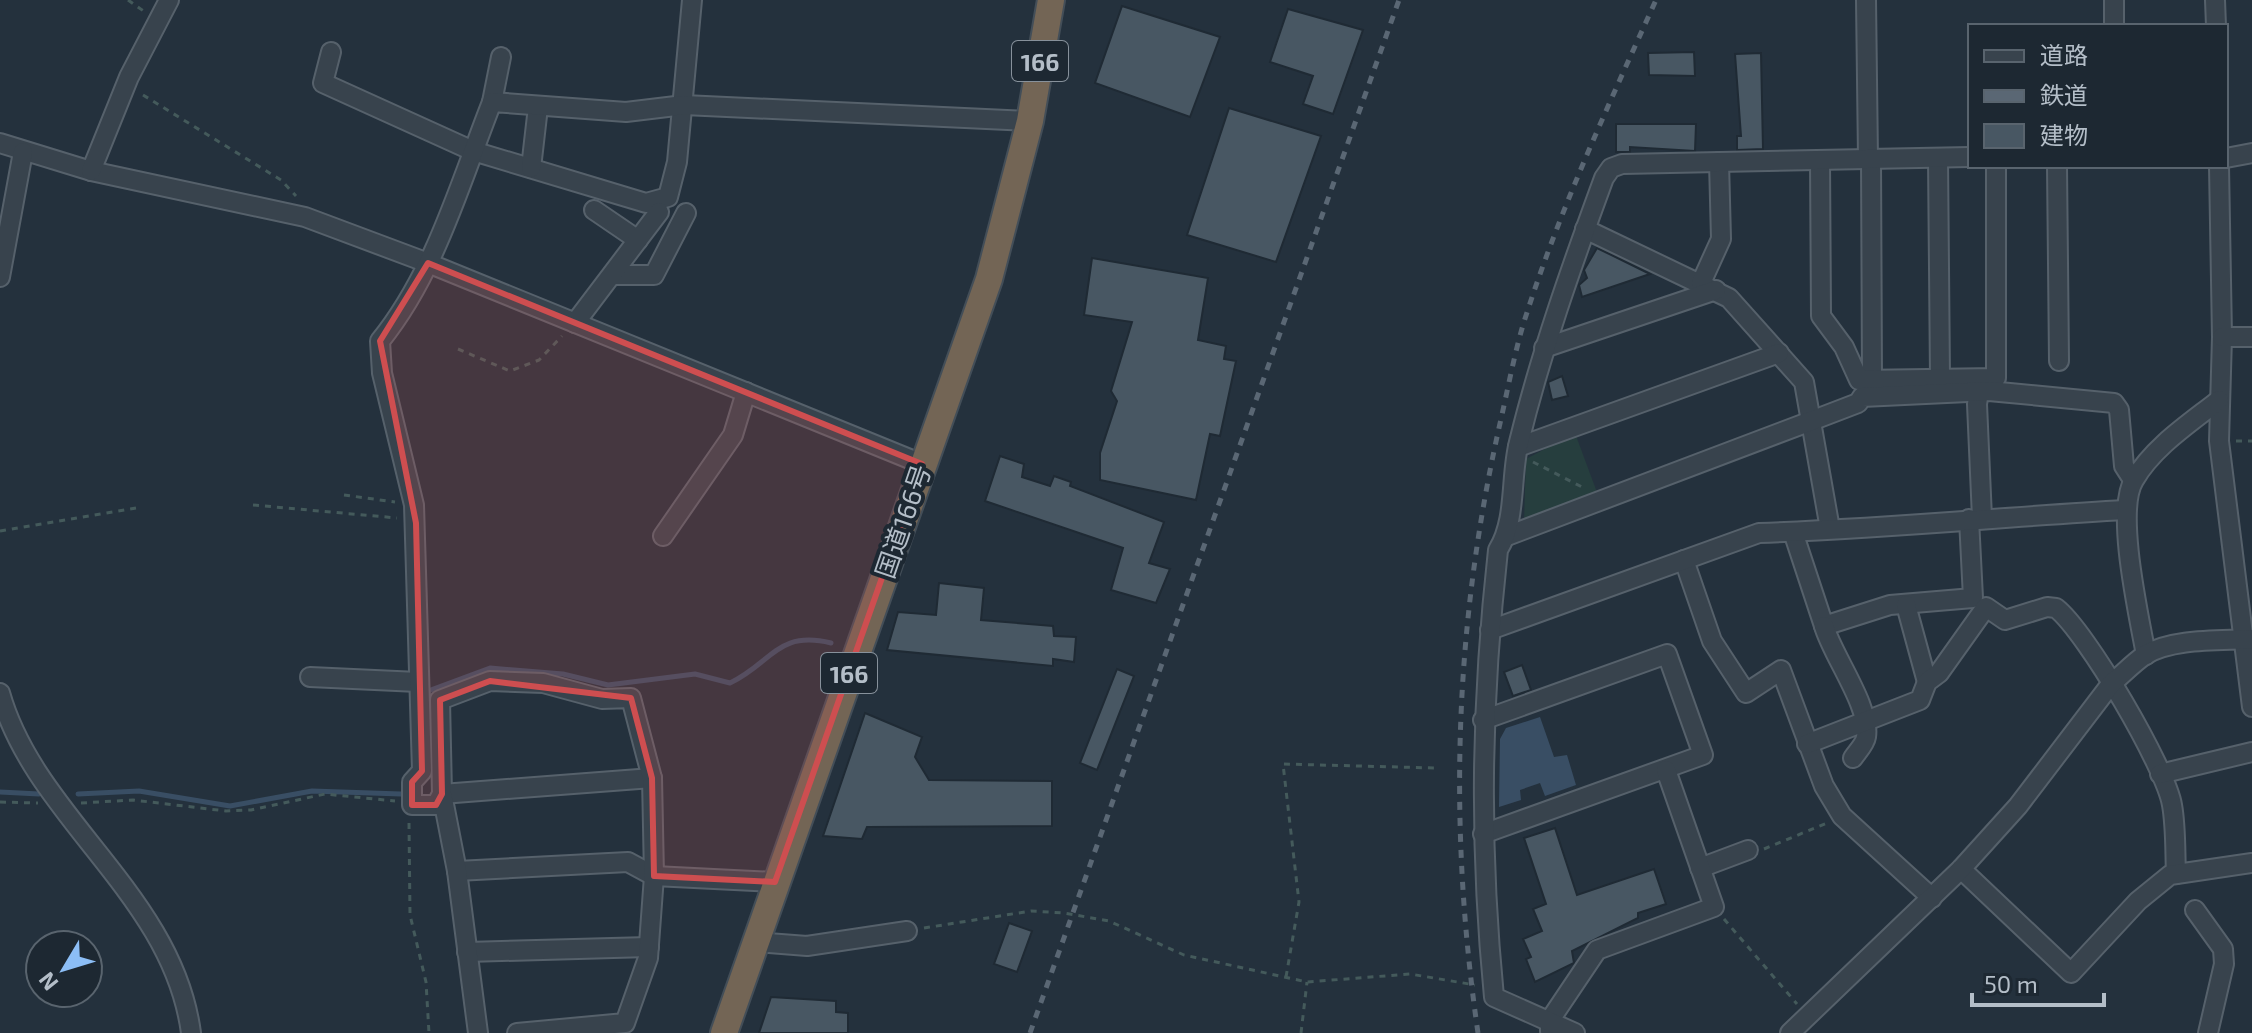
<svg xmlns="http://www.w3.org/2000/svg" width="2252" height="1033" font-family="'Exo 2','Noto Sans JP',sans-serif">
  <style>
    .green { fill: #263e3e }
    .water { fill: #394e64 }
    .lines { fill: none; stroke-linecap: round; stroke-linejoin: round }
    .stream { stroke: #394e64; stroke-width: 5 }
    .building { fill: #485763; stroke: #1f2a34; stroke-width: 2 }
    .minor-casing { stroke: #56616b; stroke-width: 22 }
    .highway-casing { stroke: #434e58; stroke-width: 30 }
    .path { stroke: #445a5b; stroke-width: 3; stroke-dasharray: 6 6; stroke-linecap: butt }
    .minor { stroke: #38434d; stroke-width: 18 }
    .highway { stroke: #736555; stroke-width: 26 }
    .rail { stroke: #5a6774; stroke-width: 5; stroke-dasharray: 8 8; stroke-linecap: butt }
    .marked { fill: #ce4e50; fill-opacity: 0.2; stroke: #ce4e50; stroke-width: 6; stroke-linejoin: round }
    .labels { text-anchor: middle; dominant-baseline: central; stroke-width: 8; stroke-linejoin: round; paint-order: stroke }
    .shield { fill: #1d2832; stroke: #87919b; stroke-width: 2 }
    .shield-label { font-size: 24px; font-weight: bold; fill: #b4bec8 }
    .street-label { font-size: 26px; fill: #b4bec8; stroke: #1d2832 }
  </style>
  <rect width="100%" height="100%" fill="#24313d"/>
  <polygon class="green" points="1575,433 1598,495 1524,521 1526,459"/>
  <polygon class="water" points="1540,717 1554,757 1567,755 1576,785 1545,796 1540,783 1520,790 1521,800 1499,807 1500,739 1506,728"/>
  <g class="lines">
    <g class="stream">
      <path d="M429,696L428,691L490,668L563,674L608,685L695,674L730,683C772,663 777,630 831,643"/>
      <polyline points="0,792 39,794"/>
      <polyline points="78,794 139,791 230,806 312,791 401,794"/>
    </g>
  </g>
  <g class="building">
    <polygon points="1122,6 1220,37 1190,117 1095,83"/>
    <polygon points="1288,9 1363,30 1333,114 1303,104 1313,76 1270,62"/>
    <polygon points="1694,52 1695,76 1649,75 1648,53"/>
    <polygon points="1761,53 1763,149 1737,150 1737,136 1741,136 1735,54"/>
    <polygon points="1229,108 1321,136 1276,262 1187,235"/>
    <polygon points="1616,124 1696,124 1695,151 1630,147 1630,152 1616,152"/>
    <polygon points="1597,248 1650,274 1582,297 1579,285 1587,278 1584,270"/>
    <polygon points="1092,258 1208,278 1198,340 1226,346 1224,359 1236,361 1220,436 1210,434 1196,500 1100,480 1100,453 1117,401 1111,391 1132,322 1084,315"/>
    <polygon points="1562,376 1568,396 1552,400 1548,382"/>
    <polygon points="1000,456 1024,464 1022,477 1050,486 1054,476 1071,482 1070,486 1164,522 1149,563 1170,569 1156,603 1111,590 1123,548 985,501"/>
    <polygon points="939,583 984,588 981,620 1053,626 1054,636 1076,637 1074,662 1053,659 1053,666 887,650 898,612 936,615"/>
    <polygon points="1522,665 1531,690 1513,696 1504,672"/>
    <polygon points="1117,669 1134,676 1097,770 1080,763"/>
    <polygon points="865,713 922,737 915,757 929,780 1052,781 1052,826 867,827 862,839 823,836"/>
    <polygon points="1555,828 1577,895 1654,869 1666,904 1638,913 1638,918 1572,951 1574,963 1535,982 1526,959 1531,957 1523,939 1542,931 1533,909 1546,904 1524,838"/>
    <polygon points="1009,923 1032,931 1017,972 994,964"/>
    <polygon points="771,997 836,1001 836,1012 848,1013 848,1033 759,1033"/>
  </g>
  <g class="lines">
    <defs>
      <g id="minor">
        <polyline points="1866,0 1868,158"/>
        <polyline points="2114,0 2114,26"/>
        <polyline points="2215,0 2216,26"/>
        <polyline points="331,52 323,83 473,151 646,203 668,197 677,162 692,0"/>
        <polyline points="492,102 501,57"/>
        <polyline points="0,143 91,171 305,217 428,263 922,464"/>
        <polyline points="1871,158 1872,380"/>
        <polyline points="1938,158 1940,378"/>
        <polyline points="2226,158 2252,153"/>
        <polyline points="1820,160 1821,316 1844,347 1859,380 1996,378 1996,166"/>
        <polyline points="2057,166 2059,361"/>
        <polyline points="2219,166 2222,337 2219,441 2252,707"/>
        <polyline points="531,168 538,107"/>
        <polyline points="91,171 129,77 169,0"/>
        <polyline points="594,210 638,240"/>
        <polyline points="1585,229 1729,298 1804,382 1830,529"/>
        <polyline points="612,275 654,275 686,213"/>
        <polyline points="0,277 23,152"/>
        <polyline points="1701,283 1721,239 1719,162"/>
        <polyline points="575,323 659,212"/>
        <polyline points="2222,337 2252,337"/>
        <polyline points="1544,348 1716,290"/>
        <polyline points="1979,392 1977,404 1982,518"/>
        <polyline points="1518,447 1779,353"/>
        <polyline points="1794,535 1824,626 1890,605 1973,598 1969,519"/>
        <polyline points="663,536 733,435 746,392"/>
        <polyline points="1507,536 1811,421 1858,403 1862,397 1989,391 2114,403 2119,410 2124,466 2133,480"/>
        <polyline points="1684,560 1712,641 1746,693 1781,670 1824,786 1842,816 1932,898"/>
        <polyline points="1906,605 1927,682"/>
        <path d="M1824,626C1832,655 1871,707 1866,737C1865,744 1857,752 1853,758"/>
        <path d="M1490,630L1759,533C1880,529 2002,517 2125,510"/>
        <path d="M2146,655C2139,616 2115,511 2134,480C2153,447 2190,423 2219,400"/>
        <polyline points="310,677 418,682"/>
        <path d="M0,693C35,818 173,895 191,1033"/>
        <polyline points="1483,720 1667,654 1703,755 1483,834"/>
        <path d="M1807,744L1920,700L1927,682L1939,673L1986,607L2005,620L2047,607L2056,608C2086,631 2166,768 2172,805C2176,827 2175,852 2176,874"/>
        <polyline points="2160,774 2252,752"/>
        <path d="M442,794L436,805H412V782L422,771L414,505L382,373L380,341C435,273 460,183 492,102L626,112L684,105L1030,121"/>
        <polyline points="442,794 652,778"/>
        <polyline points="1700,868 1748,850"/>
        <polyline points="1961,869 2071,973 2138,901 2170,875 2252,863"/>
        <polyline points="457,871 628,862 654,876 775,882"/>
        <polyline points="2195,910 2223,949 2224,964 2208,1033"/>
        <polyline points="756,942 807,946 907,931"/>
        <polyline points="467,952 649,947"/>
        <polyline points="1550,1031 1550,1020 1597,950 1714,907 1666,770"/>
        <polyline points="478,1033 457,871 442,794 440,700 490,681 543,683 602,699 631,698 652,778 654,876 648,958 625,1023 517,1033"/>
        <path d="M1575,1033L1494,997C1479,844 1481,703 1498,550C1517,519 1510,477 1519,442C1541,352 1572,265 1604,178L1611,168L1622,164L1970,157"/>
        <path d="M1790,1033L1961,869L2018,806L2111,684C2122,675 2133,663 2145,655C2173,638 2220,641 2252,639"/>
      </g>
      <polyline id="highway" points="724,1033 989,279 1030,121 1051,0"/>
    </defs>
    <use href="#minor" class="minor-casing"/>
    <use href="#highway" class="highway-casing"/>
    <g class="path">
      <polyline points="128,0 145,12"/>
      <polyline points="143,95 281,180 296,196"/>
      <polyline points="458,349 510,371 539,360 562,336"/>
      <polyline points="2236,441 2252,441"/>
      <polyline points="1533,462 1584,488"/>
      <polyline points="344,495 395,502"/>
      <polyline points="253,505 397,518"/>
      <polyline points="0,531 136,508"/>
      <polyline points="0,802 38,803"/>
      <polyline points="81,803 133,800 226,811 251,810 325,794 395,801"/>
      <polyline points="409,823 410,915 426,982 429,1033"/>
      <polyline points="1764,849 1827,823"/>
      <polyline points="1724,919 1797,1004"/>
      <polyline points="924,928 1031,911 1064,913 1109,921 1184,955 1307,982 1410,974 1475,985"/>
      <polyline points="1286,977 1299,902 1283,764 1435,768"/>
      <polyline points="1301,1033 1307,982"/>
    </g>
    <use href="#minor" class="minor"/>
    <use href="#highway" class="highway"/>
    <g class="rail">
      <polyline points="1030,1033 1399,0"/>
      <path d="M1478,1033C1448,826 1454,624 1501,419C1508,388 1514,356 1523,325C1558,213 1608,106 1656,0"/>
    </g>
  </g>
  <path class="marked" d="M428,263L922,464L775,882L654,876L652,778L631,698L490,681L440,700L442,794L436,805H412V782L422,771L416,523L380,341Z"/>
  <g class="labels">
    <g class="shield">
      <rect x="1012" y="41" width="56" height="40" rx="6"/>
      <rect x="821" y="653" width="56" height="40" rx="6"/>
    </g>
    <g class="shield-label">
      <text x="1040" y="61">166</text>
      <text x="849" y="673">166</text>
    </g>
    <g class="street-label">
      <text transform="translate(902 521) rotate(-71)">国道166号</text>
    </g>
  </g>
  <rect x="1968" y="24" width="260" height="144" fill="#1d2832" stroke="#59646e" stroke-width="2"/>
  <rect x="1984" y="50" width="40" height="12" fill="#38434d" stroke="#59646e" stroke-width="2"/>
  <text x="2040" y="64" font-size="24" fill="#b4bec8">道路</text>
  <rect x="1984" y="90" width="40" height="12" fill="#5a6774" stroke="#59646e" stroke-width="2"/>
  <text x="2040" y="104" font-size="24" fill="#b4bec8">鉄道</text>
  <rect x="1984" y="124" width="40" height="24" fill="#485763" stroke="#59646e" stroke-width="2"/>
  <text x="2040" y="144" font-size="24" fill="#b4bec8">建物</text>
  <g transform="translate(64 969) rotate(232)"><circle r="38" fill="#1d2832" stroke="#59646e" stroke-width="2"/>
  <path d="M0-6L14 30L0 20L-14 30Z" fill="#8cbef6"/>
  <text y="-12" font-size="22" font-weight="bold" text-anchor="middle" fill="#b4bec8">N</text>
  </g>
  <path d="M1972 993v12h132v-12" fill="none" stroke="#b4bec8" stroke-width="4"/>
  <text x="1984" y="993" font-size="24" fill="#b4bec8" stroke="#1d2832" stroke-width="6" paint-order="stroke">50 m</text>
</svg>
